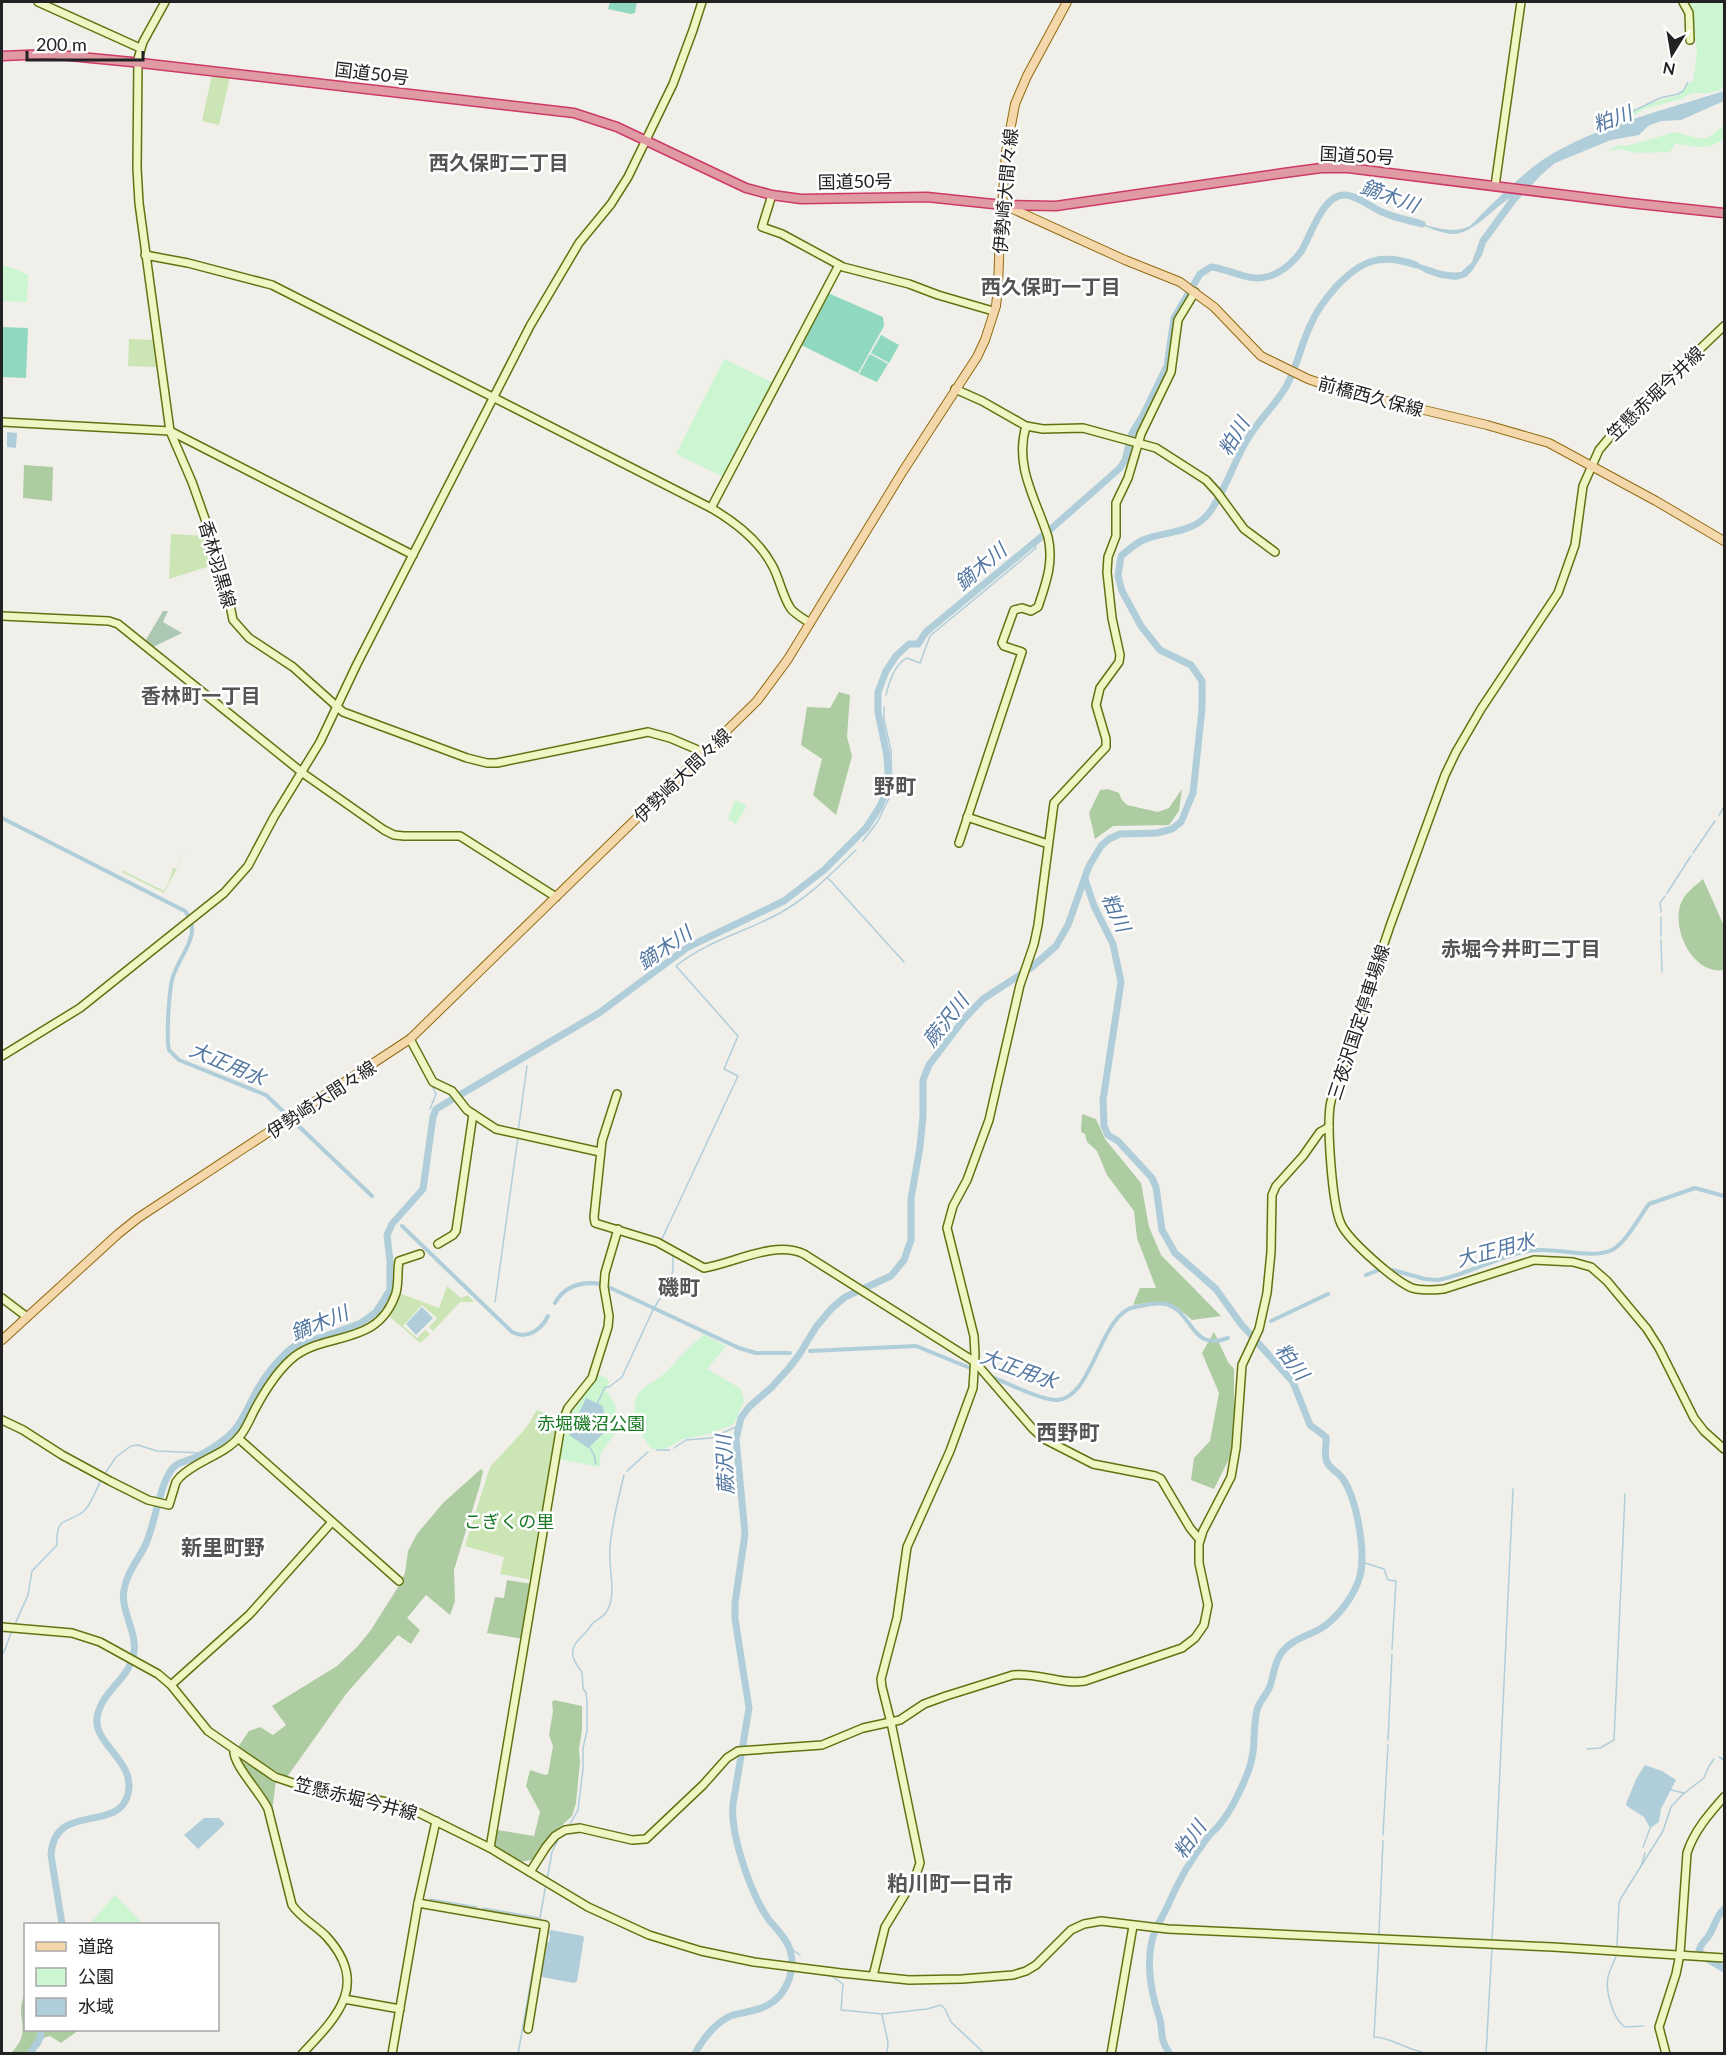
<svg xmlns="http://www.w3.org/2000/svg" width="1726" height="2055" font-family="Lato,'Noto Sans JP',sans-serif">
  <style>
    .grass { fill: #cbe5b5 }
    .forest { fill: #adcca2 }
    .cemetery { fill: #adc8b2 }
    .park { fill: #ccf5d1 }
    .pitch { fill: #90d8bf }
    .water { fill: #afceda }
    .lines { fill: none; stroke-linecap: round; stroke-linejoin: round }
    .stream { stroke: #afceda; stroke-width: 1.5 }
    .canal { stroke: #afceda; stroke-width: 4 }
    .river { stroke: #afceda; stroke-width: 7 }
    .secondary-casing { stroke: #637210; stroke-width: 10 }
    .primary-casing { stroke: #916b0f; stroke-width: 10 }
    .highway-casing { stroke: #cc3a66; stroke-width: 11 }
    .secondary { stroke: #f0f5c4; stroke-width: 7 }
    .primary { stroke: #f4d8ac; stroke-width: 8 }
    .highway { stroke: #e09aa4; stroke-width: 8 }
    .labels { text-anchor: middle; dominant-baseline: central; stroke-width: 5; stroke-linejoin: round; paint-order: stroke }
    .street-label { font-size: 18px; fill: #222; stroke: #fff }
    .park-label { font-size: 18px; fill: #177923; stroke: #fff }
    .water-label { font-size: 20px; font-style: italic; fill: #5377a1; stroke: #fff }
    .neighbourhood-label { font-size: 20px; font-weight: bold; fill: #555; stroke: #fff }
    .quarter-label { font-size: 21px; font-weight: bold; fill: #555; stroke: #fff }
  </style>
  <rect width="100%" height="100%" fill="#f1efea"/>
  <g class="grass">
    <polygon points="212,75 230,77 219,125 202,121"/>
    <polygon points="129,339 155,340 159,367 128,366"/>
    <polygon points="171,534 207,536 216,564 169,579"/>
    <polygon points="185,853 164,893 122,872 122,870 164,891 170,879 173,868 176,869"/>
    <polygon points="447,1286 461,1298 468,1295 474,1302 460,1302 433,1331 429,1327 437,1318 422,1305 403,1326 417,1338 425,1330 430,1334 420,1343 388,1315 399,1293 439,1308"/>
    <polygon points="537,1410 558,1419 533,1580 500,1574 504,1557 465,1546 490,1467 526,1428"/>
  </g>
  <g class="forest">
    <polygon points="24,465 53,467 52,501 23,498"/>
    <polygon points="839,692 850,695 847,737 852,756 836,815 813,795 822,759 801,745 807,707 830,708"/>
    <polygon points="1108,789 1119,793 1122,800 1127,805 1158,812 1169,808 1182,789 1179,811 1169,825 1113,826 1095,839 1089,813 1100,790"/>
    <path d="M1703,879L1724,926V970C1693,975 1671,929 1681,903C1684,894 1696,885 1703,879Z"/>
    <path d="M1082,1114L1096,1119L1105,1139L1141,1183L1149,1227L1161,1255L1221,1316L1192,1320C1168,1298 1164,1300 1133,1305L1140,1288H1156L1137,1238L1134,1211L1107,1175L1097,1151L1087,1142L1085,1134L1081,1132Z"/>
    <polygon points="1214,1332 1228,1362 1234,1369 1234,1432 1229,1459 1214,1489 1191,1480 1194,1458 1210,1441 1219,1393 1202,1353"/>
    <polygon points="481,1469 483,1471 480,1485 454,1570 455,1601 450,1615 426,1595 407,1618 420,1630 411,1644 398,1635 346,1694 287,1777 267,1767 238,1747 249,1731 260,1727 273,1735 286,1725 272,1706 337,1666 357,1647 371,1630 398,1587 405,1573 408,1551 417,1534 443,1503"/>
    <polygon points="507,1580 532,1584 523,1639 487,1633 495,1597 504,1598"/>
    <path d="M554,1700L582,1706V1730L579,1749L580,1762L576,1803L572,1816L557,1830L532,1860L519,1862C512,1853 497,1854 493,1843L497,1830L534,1836L540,1812L526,1786L530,1770L545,1775L548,1774L553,1746L549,1735L553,1711L552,1702Z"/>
    <polygon points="238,1759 276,1780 272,1812 261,1791"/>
    <path d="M24,1996L26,1997V2030H79L61,2043L50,2036L43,2038L40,2046L31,2053H11C34,2030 14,2019 24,1996Z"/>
  </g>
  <polygon class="cemetery" points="163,611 168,611 163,622 182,633 151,648 144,643"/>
  <g class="park">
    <path d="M1688,2H1724V88C1720,90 1714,92 1709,93C1700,94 1692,90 1684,98L1644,109L1621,123L1620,120C1633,111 1649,103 1665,99C1669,97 1675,97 1679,95C1686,91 1686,84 1693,81L1697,54L1692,13Z"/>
    <path d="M1724,125V138C1707,153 1695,145 1675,144L1670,152L1638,153L1619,149L1607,152L1618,145L1627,146L1675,132L1697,138H1708Z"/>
    <polygon points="5,266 14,268 28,275 27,302 2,301 3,267"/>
    <polygon points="724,359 773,383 724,477 676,454"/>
    <polygon points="735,800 747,806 736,824 728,819"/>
    <path d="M703,1334L726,1346L707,1369L741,1389L744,1401L734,1424L709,1434L683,1439L665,1449H652C641,1438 627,1407 639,1393C646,1385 657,1380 665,1373C674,1364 692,1343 702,1337Z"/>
    <path d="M596,1374L607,1378L609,1382L606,1390L615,1404L618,1429L601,1453L600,1458V1467L559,1459C558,1425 576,1402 596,1374Z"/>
    <polygon points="115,1895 143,1924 90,1924"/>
  </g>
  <g class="pitch">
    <polygon points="610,2 637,2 635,13 631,14 608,9"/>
    <polygon points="828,293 883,317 884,326 858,373 801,345"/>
    <polygon points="2,327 28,328 26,378 2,377"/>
    <polygon points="881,335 899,345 889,363 871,353"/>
    <polygon points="870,354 888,364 877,382 859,374"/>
  </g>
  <g class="water">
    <path d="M1724,91V101L1681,120L1661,121L1648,126L1639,135L1611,140L1555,163L1541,175L1517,201L1486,243L1482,255L1472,271L1466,277L1456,280L1440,278L1426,273L1407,262C1426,263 1441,275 1461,272L1472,262L1480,239L1510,198C1492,209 1472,236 1450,234C1438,232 1425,226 1413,222C1433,226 1451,235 1470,226C1495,201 1526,168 1557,151C1609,123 1668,109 1724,91Z"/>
    <polygon points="7,432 17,433 16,448 7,447"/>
    <polygon points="422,1307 433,1318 416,1335 406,1324"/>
    <polygon points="586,1398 603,1406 606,1431 588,1448 569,1435"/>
    <polygon points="1645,1765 1662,1771 1676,1780 1661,1809 1659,1822 1650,1828 1644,1817 1627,1806 1626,1804 1636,1779"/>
    <polygon points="204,1818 219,1818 225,1824 198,1849 184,1835"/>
    <polygon points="551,1930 583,1936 584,1938 577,1981 574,1983 542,1977 540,1974 546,1942 549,1942 550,1935 548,1932"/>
  </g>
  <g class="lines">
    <g class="stream">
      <polyline points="1621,117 1660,98 1678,94 1683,91 1688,82"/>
      <path d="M886,695C889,682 895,664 907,658L920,663L930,636L1036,548L1034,543"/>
      <polyline points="884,707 884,719 891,751 892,788"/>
      <polyline points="1719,815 1724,807"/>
      <polyline points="863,841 878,821 891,794"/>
      <polyline points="1693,853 1715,821"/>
      <polyline points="828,878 904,962"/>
      <polyline points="1667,893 1691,856"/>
      <polyline points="1661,912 1660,903 1665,896"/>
      <polyline points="1661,917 1661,936"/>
      <polyline points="1661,940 1662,972"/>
      <polyline points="430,1109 436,1094 432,1085"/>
      <polyline points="518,1132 527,1066"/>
      <path d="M661,1241L738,1076L724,1069L738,1036L676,966C705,942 745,932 778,914C808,898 832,873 856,850"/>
      <polyline points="495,1302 518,1137"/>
      <polyline points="597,1404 605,1387 609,1387 622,1377 652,1312 670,1281 673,1270 673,1253"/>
      <polyline points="589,1446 594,1455 596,1464"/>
      <polyline points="674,1448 686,1440 711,1438 738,1426"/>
      <polyline points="657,1450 670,1450"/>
      <polyline points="627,1471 648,1452"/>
      <polyline points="104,1475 116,1457 131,1446 138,1445 157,1451 202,1453"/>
      <polyline points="1362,1562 1384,1569 1388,1580 1396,1581 1392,1649"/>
      <path d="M15,1624L28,1595L32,1571L57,1545C56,1515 66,1525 83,1512C91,1506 96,1488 102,1479"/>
      <polyline points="2,1654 4,1652 11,1633"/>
      <polyline points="1388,1740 1392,1654"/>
      <polyline points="1587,1749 1600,1748 1614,1740 1625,1494"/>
      <polyline points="1719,1757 1724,1760"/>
      <polyline points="1671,1790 1684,1793"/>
      <path d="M569,1826L578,1810L583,1769V1748L587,1731V1701L586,1693L583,1688L582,1672C569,1656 569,1648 584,1634C588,1631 590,1626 593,1623C599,1618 606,1616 609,1607C616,1589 608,1567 610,1547C612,1523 618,1499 624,1475"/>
      <polyline points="1383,1835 1388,1745"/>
      <polyline points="1643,1847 1651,1826"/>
      <polyline points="1641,1866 1645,1853"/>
      <polyline points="547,1880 552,1852 560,1836"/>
      <polyline points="430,1899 477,1907"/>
      <polyline points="483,1908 540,1918 546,1884"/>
      <polyline points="1379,1934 1383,1841"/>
      <polyline points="1492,1942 1513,1489"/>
      <path d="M1379,1943L1374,2037C1390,2037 1405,2049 1422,2052"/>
      <polyline points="1617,1946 1619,1903 1621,1898 1663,1831 1671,1807 1682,1795 1704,1778 1709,1766 1714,1759"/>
      <polyline points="790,1948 800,1955"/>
      <path d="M1617,1954C1614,1961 1610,1969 1608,1977C1605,1991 1613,2019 1625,2027L1643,2026"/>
      <polyline points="830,1975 843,1984 841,2010 882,2014 927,2009 941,2005 945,2009 951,2022 985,2054"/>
      <polyline points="882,2015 888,2042 887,2054"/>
      <polyline points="518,2054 540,1930"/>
      <polyline points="1486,2054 1492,1947"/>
    </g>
    <g class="canal">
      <path d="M2,818L185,911C205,934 177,957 172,980C169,994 166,1036 169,1050L179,1060L266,1095L372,1196"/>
      <path d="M402,1226L512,1332C527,1340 541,1330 548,1316"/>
      <path d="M1393,1270L1425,1279L1438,1280C1471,1274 1507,1251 1539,1250C1561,1249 1592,1259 1612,1250C1625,1244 1640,1216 1649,1204L1695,1188L1724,1196"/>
      <polyline points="1366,1275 1379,1270"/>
      <path d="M555,1303C565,1285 582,1281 602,1284L739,1348L756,1353H790"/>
      <polyline points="1271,1321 1328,1294"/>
      <polyline points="810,1351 916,1346 975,1370"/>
      <path d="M988,1375C1005,1382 1040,1400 1056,1400C1093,1400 1100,1312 1135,1307C1144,1305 1157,1302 1166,1304C1194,1312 1190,1352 1228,1338"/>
    </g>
    <g class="river">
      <path d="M1085,879L1094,906L1113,944L1121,982L1103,1100L1104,1126L1108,1135L1118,1141L1152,1178L1156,1187L1162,1230L1175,1253L1216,1289L1241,1324L1293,1382L1310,1425L1326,1437C1327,1444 1324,1452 1326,1459C1328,1469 1338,1471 1343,1479C1357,1500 1366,1552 1360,1576C1355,1595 1337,1619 1320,1629C1307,1636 1291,1640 1282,1652C1274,1662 1274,1675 1270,1686C1267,1695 1259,1701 1257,1710C1252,1732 1257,1748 1248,1772C1242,1787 1231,1811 1220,1824C1217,1829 1211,1832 1208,1837C1192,1858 1179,1879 1169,1903C1165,1913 1159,1921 1155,1931C1145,1957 1150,1990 1159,2016C1164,2031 1158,2038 1170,2054"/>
      <path d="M1724,1909C1715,1917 1715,1927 1708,1937C1704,1942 1701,1943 1699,1950L1704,1957L1724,1969"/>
      <path d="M62,1924L51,1855C54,1801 118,1834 128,1794C136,1761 94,1745 97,1718C101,1690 130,1680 134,1652C137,1632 120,1609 124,1590C127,1573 137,1561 145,1546C155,1526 160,1478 175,1466C181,1461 189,1461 196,1457C207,1452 229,1438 236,1428C243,1419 248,1407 254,1396C262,1379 278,1359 293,1347C300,1342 310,1340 319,1338C333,1333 347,1329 361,1323L376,1312L390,1290V1261L387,1235L392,1224L423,1189L433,1117L436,1109L599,1013L688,947L784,901L824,870L866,828L879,808L885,795L888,773L887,756L878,712V692L886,671L896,656L909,644H918L926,632L1052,528L1120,468L1125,460L1132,433L1143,415L1167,366L1174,318L1200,274L1211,267C1231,269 1249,283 1270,276C1282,272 1295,261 1302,250C1311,235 1323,194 1345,195C1359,196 1370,207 1382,212C1395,218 1408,220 1422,224"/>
      <polyline points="30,2054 40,2038 41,2030"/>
      <path d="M695,2054C702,2039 718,2020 733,2015C745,2012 757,2011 768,2005C788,1994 798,1966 788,1945C784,1936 776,1928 769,1920C751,1895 730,1834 733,1804L749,1708L735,1619V1603L745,1534L736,1439L741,1418L749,1407L772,1387L789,1368L799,1355L816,1327L832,1308L845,1297L891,1276L904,1260L911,1240V1199L920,1147L923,1116V1080L929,1065L964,1019L983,999L1032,967L1056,946L1068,925L1089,866L1101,846L1109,839L1120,834L1157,833L1172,829L1181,822L1193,793L1202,709V681L1191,665L1160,650L1141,626L1122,591L1118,576L1121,556C1128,550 1135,544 1143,540C1165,531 1193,534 1209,513C1225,492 1233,463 1247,440C1258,420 1276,405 1287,385C1297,366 1301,345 1310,326C1316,311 1325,300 1335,288C1360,261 1380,252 1416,265"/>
    </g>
    <defs>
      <g id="secondary">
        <polyline points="38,2 140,48"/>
        <polyline points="165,2 143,42 138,59 137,168 139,203 170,431 192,482 215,547 227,590 233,620 249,638 293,667 343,712 467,758 487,763 497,763 648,732 670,738 705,753"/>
        <polyline points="1683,2 1689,13 1690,40"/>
        <polyline points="1495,186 1521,2"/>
        <polyline points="772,195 762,227 782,234 843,267 909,284 938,295 993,311"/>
        <path d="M145,255L188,263L272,285L711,508C735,522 759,541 772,565C780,579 782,596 791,609C795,614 804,619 810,623"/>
        <path d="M1724,326L1620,425L1599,450L1583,486L1575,545L1558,593L1481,709L1456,752L1445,775L1390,926L1331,1101C1326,1121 1332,1205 1341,1224C1349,1241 1395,1281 1412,1288C1422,1291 1434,1290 1444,1289L1534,1260L1573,1262L1591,1267L1607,1281L1647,1329L1659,1348L1694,1418L1704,1431L1724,1449"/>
        <polyline points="955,389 982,401 1026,426 1043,429 1083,428 1156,448 1206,480 1217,492 1244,529 1275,552"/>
        <polyline points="2,422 170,431 413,555"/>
        <polyline points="711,508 839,265"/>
        <polyline points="2,616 109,621 118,624 304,774 384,830 394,835 404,836 460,836 556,897"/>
        <polyline points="967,817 1048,844"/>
        <path d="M959,843L1022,652L1004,646L1002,643L1014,610L1022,608L1031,611L1038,607C1046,583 1054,562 1048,537C1036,499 1014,467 1026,426"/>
        <polyline points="410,1039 433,1082 452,1091 467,1110 496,1129 600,1152"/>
        <polyline points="2,1056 80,1008 224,893 248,866 274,817 320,742 357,664 530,326 579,243 611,204 628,177 673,84 693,30 702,2"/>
        <path d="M617,1094L602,1141L594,1217L595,1223L657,1242L704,1268C735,1263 774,1240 804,1254L975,1362L1032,1428L1044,1439L1093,1464L1155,1476L1161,1479L1190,1528L1200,1540"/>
        <polyline points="438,1244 453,1235 456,1231 473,1114"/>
        <polyline points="2,1298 27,1317"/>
        <path d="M2,1420L23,1430L62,1455L110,1481L148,1500L169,1505L176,1482L180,1477C197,1460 225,1455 240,1436C246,1429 250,1419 254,1411C264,1392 277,1370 295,1356C329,1331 378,1347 396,1293C399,1282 397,1271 399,1261L420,1254"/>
        <polyline points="238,1438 399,1581"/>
        <polyline points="2,1627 72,1633 100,1642 158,1674 171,1685 208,1731 275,1777 299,1785 387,1802 411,1809 490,1848 588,1907 649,1935 701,1951 754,1962 841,1973 909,1980 962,1979 1013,1975 1026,1971 1036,1965 1071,1930 1084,1924 1101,1921 1168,1929 1553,1947 1724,1958"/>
        <polyline points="171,1685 249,1615 332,1522"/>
        <path d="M234,1750C232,1764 261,1793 268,1809L292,1905C301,1918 315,1925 326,1936C370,1984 338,2016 302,2054"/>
        <polyline points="490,1848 561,1425 568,1408 592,1378 608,1327 609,1316 604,1287 605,1273 618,1229"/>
        <path d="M530,1872L546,1847L555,1836L565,1830L580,1828L632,1840L646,1839L703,1785L727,1758L738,1751L822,1745L863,1728L900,1720L924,1704L946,1696L1013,1675C1037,1672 1061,1685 1085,1681L1182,1648L1195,1638L1204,1625L1208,1605L1199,1563V1544L1203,1531L1231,1477L1236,1448L1242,1365L1259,1329L1267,1293L1271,1252L1272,1195L1276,1186L1303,1156L1320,1132L1329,1127"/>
        <polyline points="418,1903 545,1925 528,2029"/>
        <polyline points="873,1976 885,1927 915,1878 920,1863 892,1727 882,1687 881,1679 897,1618 907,1547 950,1451 973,1388 975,1355 974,1336 947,1228 953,1206 967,1180 989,1120 1020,985 1034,944 1038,925 1054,803 1106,747 1106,739 1096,705 1100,688 1119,662 1120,655 1112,618 1107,572 1108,557 1116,536 1116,503 1128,478 1141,434 1171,372 1178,320 1195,292"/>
        <polyline points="344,1999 400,2009"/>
        <polyline points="392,2054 418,1903 436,1821"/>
        <polyline points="1111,2054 1133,1926"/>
        <path d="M1666,2054L1659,2027L1676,1974L1680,1954L1687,1853C1694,1831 1709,1814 1724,1797"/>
      </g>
      <g id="primary">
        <polyline points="1004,205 1125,260 1180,282 1214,307 1261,356 1308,379 1340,390 1487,425 1549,443 1656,501 1724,541"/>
        <polyline points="2,1340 118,1234 138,1218 410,1039 757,701 788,659 903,471 977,357 985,340 996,306 998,287 1000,233 1006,152 1015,104 1027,76 1067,2"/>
      </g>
      <polyline id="highway" points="2,56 49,54 132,62 574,113 617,127 746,188 772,195 801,199 927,197 1003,205 1056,206 1284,173 1321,168 1348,168 1630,203 1724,213"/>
    </defs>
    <use href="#secondary" class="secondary-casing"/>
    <use href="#primary" class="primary-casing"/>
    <use href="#highway" class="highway-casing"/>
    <use href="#secondary" class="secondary"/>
    <use href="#primary" class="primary"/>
    <use href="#highway" class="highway"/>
  </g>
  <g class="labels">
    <g class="street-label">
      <text transform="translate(372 73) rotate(7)">国道50号</text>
      <text transform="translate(1357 155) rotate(3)">国道50号</text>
      <text transform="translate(855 181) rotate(-1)">国道50号</text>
      <text transform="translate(1005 191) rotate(-85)">伊勢崎大間々線</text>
      <text transform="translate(1655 393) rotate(-44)">笠懸赤堀今井線</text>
      <text transform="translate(1371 396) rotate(15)">前橋西久保線</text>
      <text transform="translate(218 564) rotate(74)">香林羽黒線</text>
      <text transform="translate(682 775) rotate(-44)">伊勢崎大間々線</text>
      <text transform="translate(1358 1022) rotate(-72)">三夜沢国定停車場線</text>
      <text transform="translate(321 1099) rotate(-33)">伊勢崎大間々線</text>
      <text transform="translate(356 1798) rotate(14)">笠懸赤堀今井線</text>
    </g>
    <g class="park-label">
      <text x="591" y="1423">赤堀磯沼公園</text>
      <text x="509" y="1521">こぎくの里</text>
    </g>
    <g class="water-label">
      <text transform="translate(1612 118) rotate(-20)">粕川</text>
      <text transform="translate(1390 195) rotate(20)">鏑木川</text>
      <text transform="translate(1233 436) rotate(-59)">粕川</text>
      <text transform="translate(980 566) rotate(-40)">鏑木川</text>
      <text transform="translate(1117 912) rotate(66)">粕川</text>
      <text transform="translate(664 947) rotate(-34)">鏑木川</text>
      <text transform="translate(945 1020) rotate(-52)">蕨沢川</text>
      <text transform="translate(228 1063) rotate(23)">大正用水</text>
      <text transform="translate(1495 1249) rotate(-15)">大正用水</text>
      <text transform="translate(319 1322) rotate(-22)">鏑木川</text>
      <text transform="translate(1293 1361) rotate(53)">粕川</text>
      <text transform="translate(1019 1368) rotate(20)">大正用水</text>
      <text transform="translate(724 1465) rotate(-93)">蕨沢川</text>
      <text transform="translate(1189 1839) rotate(-55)">粕川</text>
    </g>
    <g class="neighbourhood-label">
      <text x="499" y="162">西久保町二丁目</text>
      <text x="1051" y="286">西久保町一丁目</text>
      <text x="201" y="695">香林町一丁目</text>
      <text x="1521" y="948">赤堀今井町二丁目</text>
    </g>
    <g class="quarter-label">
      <text x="895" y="785">野町</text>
      <text x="679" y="1286">磯町</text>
      <text x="1068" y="1431">西野町</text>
      <text x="223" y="1546">新里町野</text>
      <text x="950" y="1882">粕川町一日市</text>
    </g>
  </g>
  <rect width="1726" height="2055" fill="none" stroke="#222222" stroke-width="6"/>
  <rect x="24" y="1923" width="195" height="108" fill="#ffffff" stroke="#a7a7a7" stroke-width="1.5"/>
  <rect x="36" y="1942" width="30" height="9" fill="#f4d8ac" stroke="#a7a7a7" stroke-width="1.5"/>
  <text x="78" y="1953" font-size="18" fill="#222222">道路</text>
  <rect x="36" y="1968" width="30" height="18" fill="#ccf5d1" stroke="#a7a7a7" stroke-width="1.5"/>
  <text x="78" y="1983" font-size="18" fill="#222222">公園</text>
  <rect x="36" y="1998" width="30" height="18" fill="#afceda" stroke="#a7a7a7" stroke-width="1.5"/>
  <text x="78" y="2013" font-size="18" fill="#222222">水域</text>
  <g transform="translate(1672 54) rotate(191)" stroke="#ffffff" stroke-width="4.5" paint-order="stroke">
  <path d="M0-4.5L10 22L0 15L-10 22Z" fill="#222222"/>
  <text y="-9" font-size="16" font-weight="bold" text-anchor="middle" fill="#222222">N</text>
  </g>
  <path d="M27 51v9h116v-9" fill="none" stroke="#222222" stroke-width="3"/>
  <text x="36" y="51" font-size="18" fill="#222222" stroke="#ffffff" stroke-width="4.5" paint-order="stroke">200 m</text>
</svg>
